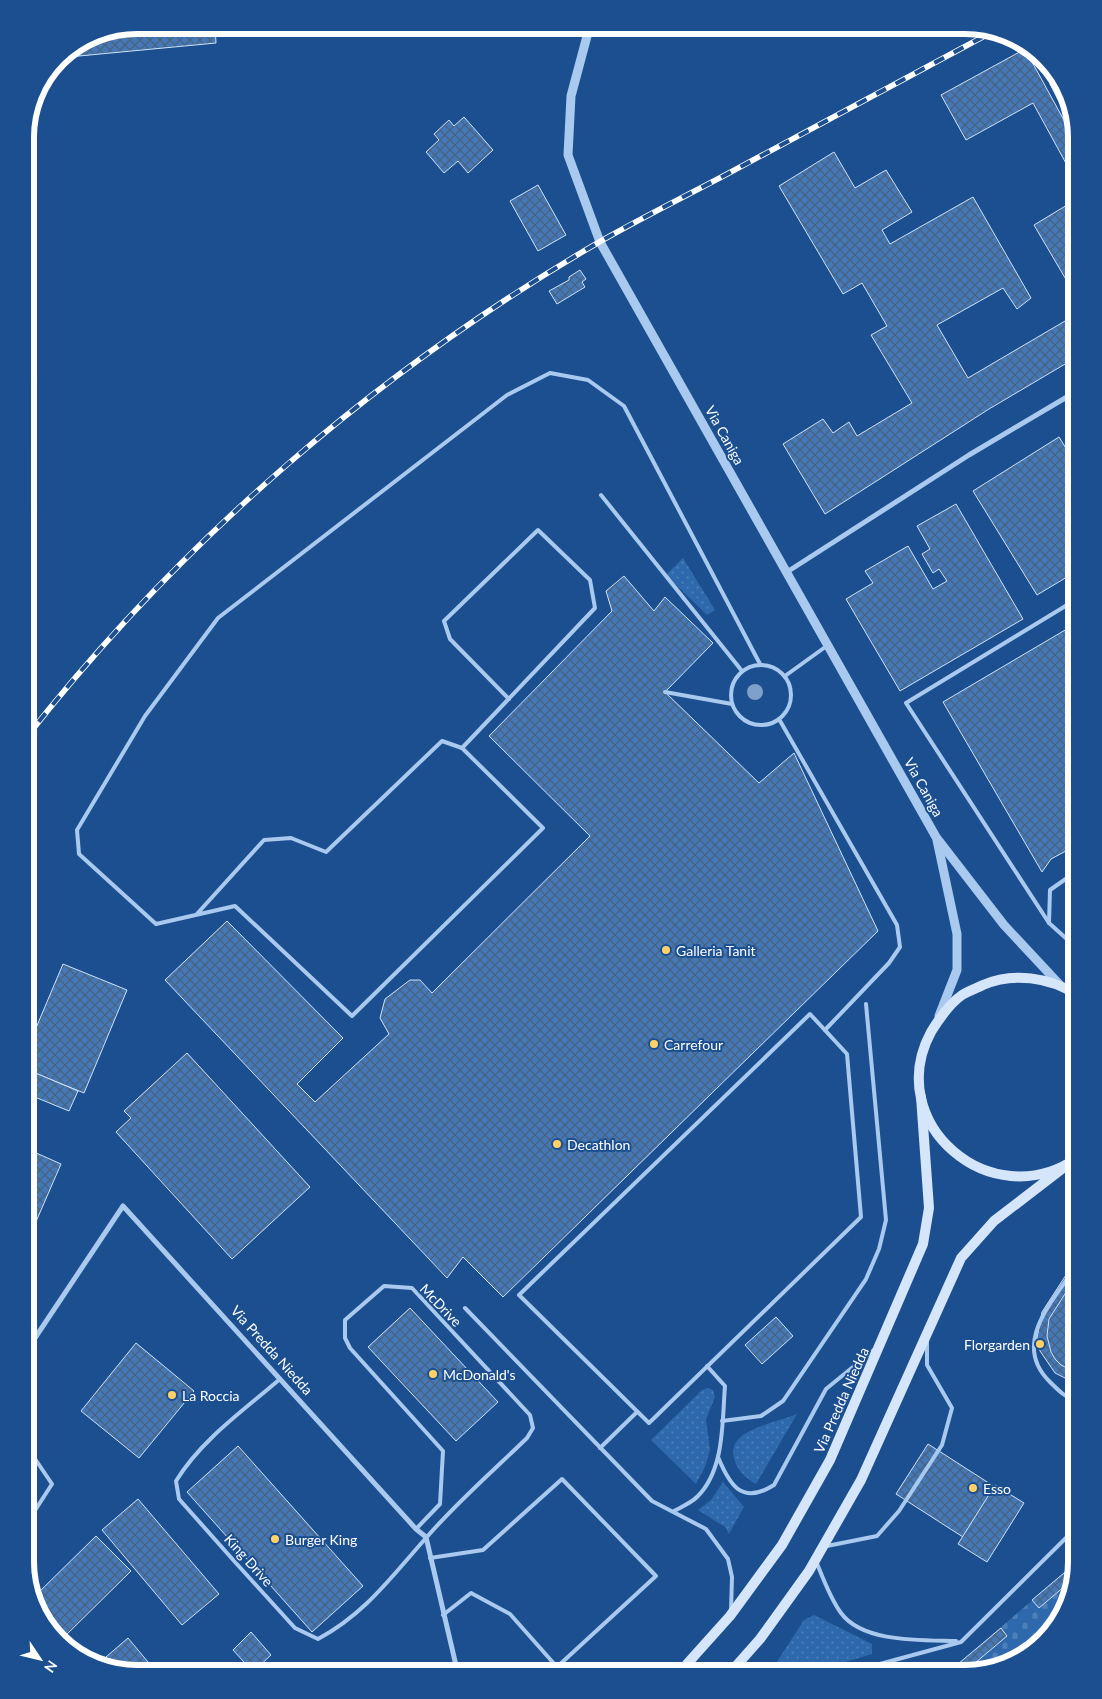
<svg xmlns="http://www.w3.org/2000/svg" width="1102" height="1699" font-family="Lato,sans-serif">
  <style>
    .grass { fill: url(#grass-dots) }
    .cemetery { fill: url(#cemetery-stones) }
    .building { fill: url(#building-cross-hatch); stroke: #cfe3fa }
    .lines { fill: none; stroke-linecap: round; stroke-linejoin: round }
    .service { stroke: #a9c9ee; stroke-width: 4 }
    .minor { stroke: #a9c9ee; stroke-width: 5 }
    .tertiary { stroke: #a9c9ee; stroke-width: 9 }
    .secondary { stroke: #d6e6fa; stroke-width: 10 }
    .rail-casing { stroke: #fff; stroke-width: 5.5 }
    .rail { stroke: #1b4f8f; stroke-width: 4; stroke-dasharray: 11; stroke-linecap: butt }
    .tree { fill: #7ea0ca }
    .poi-dot { fill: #ffd166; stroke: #1b4f8f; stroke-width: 2 }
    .labels { text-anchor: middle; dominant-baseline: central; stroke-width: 4; stroke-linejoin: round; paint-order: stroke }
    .street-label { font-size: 14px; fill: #fff; stroke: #1b4f8f }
    .poi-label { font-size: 14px; fill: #fff; stroke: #1b4f8f; text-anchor: start }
    .rim { fill: none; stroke: #fff; stroke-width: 6 }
  </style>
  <defs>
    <pattern id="grass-dots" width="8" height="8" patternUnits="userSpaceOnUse" patternTransform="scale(1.25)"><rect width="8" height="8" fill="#2e69ad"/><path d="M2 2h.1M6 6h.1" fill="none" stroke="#4d80b9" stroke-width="1.8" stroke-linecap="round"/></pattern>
    <pattern id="cemetery-stones" width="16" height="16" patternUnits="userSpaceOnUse" patternTransform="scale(1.25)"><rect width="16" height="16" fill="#2e69ad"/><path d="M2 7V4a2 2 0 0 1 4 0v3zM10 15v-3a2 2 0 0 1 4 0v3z" fill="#4d80b9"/></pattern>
    <pattern id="building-cross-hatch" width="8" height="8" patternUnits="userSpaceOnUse" patternTransform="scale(1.25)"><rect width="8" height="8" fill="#4478b7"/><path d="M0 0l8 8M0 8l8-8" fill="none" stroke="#486282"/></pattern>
  </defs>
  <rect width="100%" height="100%" fill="#1b4f8f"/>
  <g class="grass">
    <polygon points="683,558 715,610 707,615 666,575"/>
    <polygon points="708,1388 713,1390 715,1397 706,1419 710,1450 705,1467 696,1484 651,1440 702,1390"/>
    <path d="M797,1414L756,1484C745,1477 737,1471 734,1458C726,1429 777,1423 797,1414Z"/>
    <polygon points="723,1482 744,1507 729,1534 725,1527 698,1510 711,1500"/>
    <polygon points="814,1615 872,1644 872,1654 806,1674 769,1674 804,1620"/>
  </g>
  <polygon class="cemetery" points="1077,1562 1062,1618 1021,1659 965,1674 946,1674"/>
  <g class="building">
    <polygon points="137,25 215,25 216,43 58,58 95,33"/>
    <polygon points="1025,49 1077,144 1077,162 1068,167 1033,103 966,140 941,95"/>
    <polygon points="1060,79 1062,81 1076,135 1050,84"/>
    <polygon points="464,117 493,150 468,173 458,161 444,173 426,152 439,140 434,134 449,120 454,126"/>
    <polygon points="834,152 855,188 886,170 912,212 882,230 890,244 973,197 1031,298 1017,309 1003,288 937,325 968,378 1077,314 1077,357 989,409 825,514 783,444 823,419 833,433 849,422 857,436 912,403 871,335 887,326 862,283 843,294 779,186"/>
    <polygon points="538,185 566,235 538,251 510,201"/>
    <polygon points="1077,199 1077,285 1071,288 1034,225"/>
    <polygon points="580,270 586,279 582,282 585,287 557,304 549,291 569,280 569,277"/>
    <polygon points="1059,437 1077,466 1077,571 1037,595 973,491"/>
    <polygon points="956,504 1023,619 900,691 846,599 873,583 865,571 908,546 933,589 947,581 939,569 933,573 922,554 930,549 917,526"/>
    <polygon points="624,576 654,611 665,597 713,643 665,692 759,783 794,753 878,931 503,1297 463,1257 447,1278 165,980 227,921 343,1038 297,1084 315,1102 389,1034 380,1018 385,999 410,980 420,980 432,993 590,836 489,736 612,611 606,591"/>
    <polygon points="1077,623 1077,845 1051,859 1042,872 943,702"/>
    <polygon points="63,964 127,990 84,1093 25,1069 25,1054"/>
    <polygon points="187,1053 310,1187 232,1259 116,1132 131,1118 124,1111"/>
    <polygon points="26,1069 78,1091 69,1111 25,1093"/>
    <polygon points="25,1148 61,1164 25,1247"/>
    <polygon points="1077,1258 1077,1384 1055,1373 1040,1351 1037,1338 1042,1312"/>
    <polygon points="1077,1275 1077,1373 1061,1365 1055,1359 1051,1352 1047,1336 1049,1319"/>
    <polygon points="410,1308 498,1402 456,1441 368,1347"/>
    <polygon points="776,1317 793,1336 762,1364 745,1345"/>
    <polygon points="136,1343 194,1391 139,1458 81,1411"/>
    <polygon points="928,1444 995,1487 963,1537 896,1494"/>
    <polygon points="238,1446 363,1586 312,1632 187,1492"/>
    <polygon points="995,1485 1024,1503 987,1562 958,1544"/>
    <polygon points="138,1499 219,1594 182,1625 102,1530"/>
    <polygon points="96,1536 131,1571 61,1640 40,1618 34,1597"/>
    <polygon points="1077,1562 1072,1580 1039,1608 1032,1600"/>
    <polygon points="1001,1628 1007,1636 962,1674 946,1674"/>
    <polygon points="251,1632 271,1655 253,1672 233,1650"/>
    <polygon points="128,1638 158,1674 130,1674 99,1663"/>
    <polygon points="281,1665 288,1674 270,1674"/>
  </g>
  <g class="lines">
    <g class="service">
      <polyline points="601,495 742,671"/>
      <circle cx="761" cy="695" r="30"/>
      <polyline points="785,676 828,645"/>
      <polyline points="665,692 732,704"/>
      <polyline points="779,719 897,925 900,947 889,963 825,1030"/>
      <polyline points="462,748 595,608 590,580 538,530 444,621 450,639 509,699"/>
      <polyline points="196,915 264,840 291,838 326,852 442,741 462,748 543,828 352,1016 235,906 156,924 79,854 77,830 145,716 218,618 507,395 550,373 588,380 624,406 760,664"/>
      <polyline points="1049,923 1050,890 1077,871"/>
      <polyline points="1077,942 1069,941 1049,923 906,703 1077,599"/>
      <polygon points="810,1014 847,1054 861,1217 649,1423 519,1295"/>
      <polyline points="465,1308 652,1501 706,1529 728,1559 732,1577 731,1611"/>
      <path d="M280,1379C244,1410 201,1440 176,1481L179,1499L235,1562L295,1628L318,1639C365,1614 391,1577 426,1538C457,1502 493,1471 527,1438L533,1428L530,1415L412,1288L384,1286L345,1320V1338L350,1348L443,1451L440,1504L416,1529"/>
      <path d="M1077,1402C1065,1397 1059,1391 1050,1382C1010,1343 1054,1300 1077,1265"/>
      <polyline points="722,1421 761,1416 783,1401 866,1279 879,1249 886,1220 866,1004"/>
      <polyline points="600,1448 637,1412"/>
      <path d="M718,1457C730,1486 742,1505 774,1485L826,1389L875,1349"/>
      <path d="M674,1511C681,1507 691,1503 697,1497C725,1470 722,1421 725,1386L707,1366"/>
      <polyline points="25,1526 52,1484 25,1444"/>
      <polyline points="827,1546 877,1536 899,1511 942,1445 952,1408 927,1365 927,1341"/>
      <polyline points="430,1558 483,1550 562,1479 656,1576 557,1667 510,1614 471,1593 443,1615"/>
      <path d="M816,1561C823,1578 830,1598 841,1613C863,1643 922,1640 956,1641"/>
      <polyline points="843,1674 961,1642 1077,1527"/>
    </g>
    <g class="minor">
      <polyline points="787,572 969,455 1077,391"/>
      <polyline points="25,1353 123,1206 416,1529 426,1537 458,1674"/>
    </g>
    <g class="tertiary">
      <polyline points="590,25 571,96 568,155 600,242 936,837 1004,925 1060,985"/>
      <polyline points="937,840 957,934 957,970 939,1016"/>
    </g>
    <g class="secondary">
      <path d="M1077,1158C991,1217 882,1123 931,1032C939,1019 949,1004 962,995C968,991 977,988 983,985C1012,972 1050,977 1077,995"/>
      <polyline points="678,1674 730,1616 782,1545 830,1460 923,1244 929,1208 921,1097"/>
      <polyline points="729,1674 760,1639 809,1571 861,1480 961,1258 994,1221 1063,1168"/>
    </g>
    <defs>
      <path id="rail" d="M25,739C182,539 380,369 601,241C643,217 686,196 729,173C817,126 904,79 992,32"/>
    </defs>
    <use href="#rail" class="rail-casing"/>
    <use href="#rail" class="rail"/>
  </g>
  <circle class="tree" cx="755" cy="692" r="8"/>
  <g class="poi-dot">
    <circle cx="666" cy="950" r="5"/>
    <circle cx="654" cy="1044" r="5"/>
    <circle cx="557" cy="1144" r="5"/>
    <circle cx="1040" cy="1344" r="5"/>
    <circle cx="433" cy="1374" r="5"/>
    <circle cx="172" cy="1395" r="5"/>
    <circle cx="973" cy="1488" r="5"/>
    <circle cx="275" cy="1539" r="5"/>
  </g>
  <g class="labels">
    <g class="street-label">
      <text transform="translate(725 435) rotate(61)">Via Caniga</text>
      <text transform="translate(924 787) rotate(61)">Via Caniga</text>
      <text transform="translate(441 1305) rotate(46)">McDrive</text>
      <text transform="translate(272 1350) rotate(48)">Via Predda Niedda</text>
      <text transform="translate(841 1400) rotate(-66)">Via Predda Niedda</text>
      <text transform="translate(249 1560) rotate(48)">King Drive</text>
    </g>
    <g class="poi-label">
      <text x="676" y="950">Galleria Tanit</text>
      <text x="664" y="1044">Carrefour</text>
      <text x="567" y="1144">Decathlon</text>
      <text x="1030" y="1344" text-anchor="end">Florgarden</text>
      <text x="443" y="1374">McDonald's</text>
      <text x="182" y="1395">La Roccia</text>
      <text x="983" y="1488">Esso</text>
      <text x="285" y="1539">Burger King</text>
    </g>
  </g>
  <path d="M0 0H1102V1699H0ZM137 34H965A103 103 0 0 1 1068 137V1562A103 103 0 0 1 965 1665H137A103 103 0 0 1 34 1562V137A103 103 0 0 1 137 34Z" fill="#1b4f8f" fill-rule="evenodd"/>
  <path class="rim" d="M137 34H965A103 103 0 0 1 1068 137V1562A103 103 0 0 1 965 1665H137A103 103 0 0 1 34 1562V137A103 103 0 0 1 137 34Z"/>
  <g transform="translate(40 1659) rotate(125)" stroke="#1b4f8f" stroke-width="4" paint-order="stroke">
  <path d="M0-4L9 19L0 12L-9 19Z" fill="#ffffff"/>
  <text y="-8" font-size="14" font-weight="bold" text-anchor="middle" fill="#ffffff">N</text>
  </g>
</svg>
